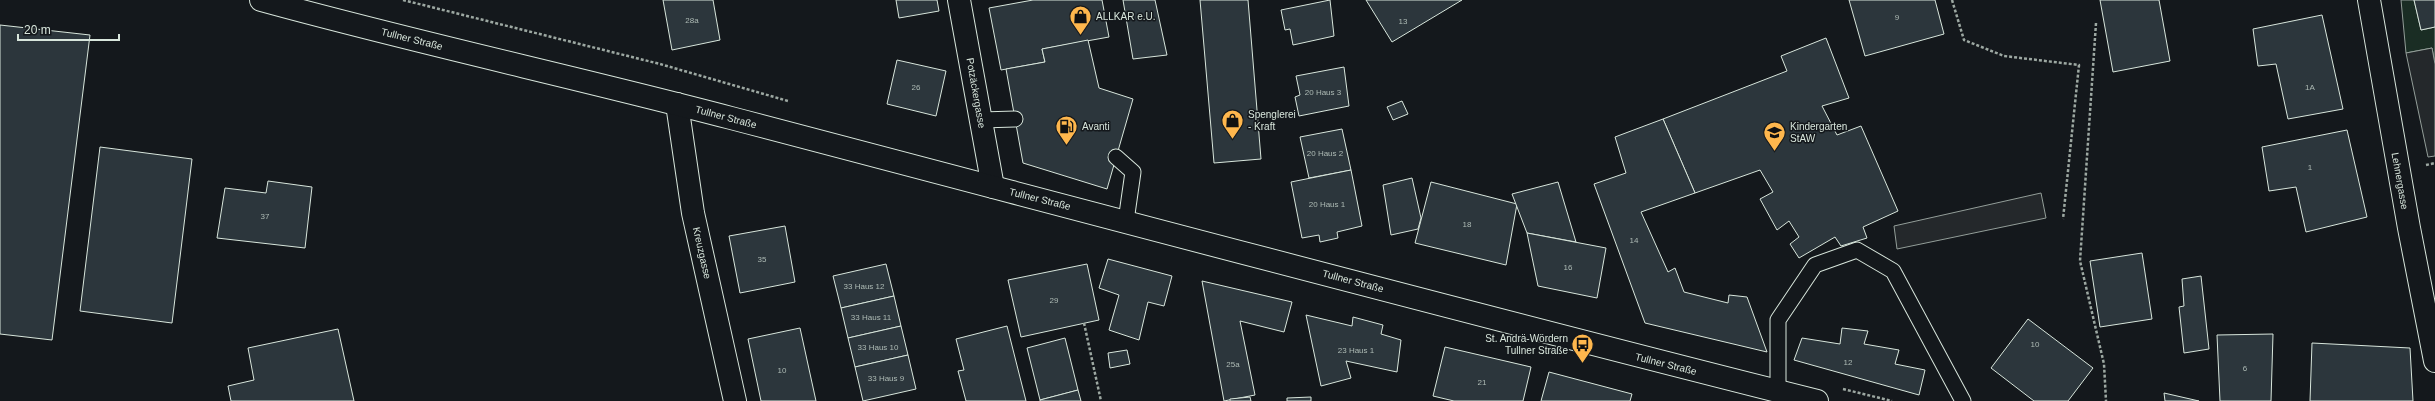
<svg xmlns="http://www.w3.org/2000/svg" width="2435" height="401" font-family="Helvetica,sans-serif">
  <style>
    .green { fill: #1a2d24; stroke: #939e99 }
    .parking { fill: #24282b; stroke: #939e99 }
    .building { fill: #2c363c; stroke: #d8e6dc }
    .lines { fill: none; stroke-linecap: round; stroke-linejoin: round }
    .lane-casing { stroke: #d8e6dc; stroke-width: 17 }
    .street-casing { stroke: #d8e6dc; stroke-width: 24 }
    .primary-casing { stroke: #d8e6dc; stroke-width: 24 }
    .path { stroke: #9da8a2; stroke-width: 2.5; stroke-dasharray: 3 2; stroke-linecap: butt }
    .lane { stroke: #14181c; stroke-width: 15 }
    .street { stroke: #14181c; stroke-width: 22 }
    .primary { stroke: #14181c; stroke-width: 22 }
    .labels { text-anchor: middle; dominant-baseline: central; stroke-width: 3; stroke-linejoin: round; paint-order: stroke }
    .number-label { font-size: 8px; fill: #adbab4 }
    .poi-label { font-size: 10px; fill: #d8e6dc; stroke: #14181c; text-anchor: start }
    .street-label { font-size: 10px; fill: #d8e6dc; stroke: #14181c }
  </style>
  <rect width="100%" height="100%" fill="#14181c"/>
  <polygon class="green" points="2401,0 2414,0 2421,30 2435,27 2435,64 2432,48 2406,53"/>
  <g class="parking">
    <polygon points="2432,48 2435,64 2435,156 2428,157 2406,53"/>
    <polygon points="2041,193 2046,218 1897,249 1894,226"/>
  </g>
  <g class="building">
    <polygon points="663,0 713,0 720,40 672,50"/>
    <polygon points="896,0 937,0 939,11 899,18"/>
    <polygon points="1033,0 1102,0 1109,37 1042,49 1045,62 1001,70 989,8"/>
    <polygon points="1123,0 1155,0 1167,55 1133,59"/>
    <polygon points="1200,0 1248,0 1261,159 1214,163"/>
    <polygon points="1330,0 1334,36 1293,45 1290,29 1285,30 1281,10"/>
    <polygon points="1366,0 1462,0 1392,42"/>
    <polygon points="1849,0 1935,0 1944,34 1865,56"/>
    <polygon points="2100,0 2159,0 2170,61 2113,72"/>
    <polygon points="2414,0 2435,0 2435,27 2421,30"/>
    <polygon points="2322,15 2343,109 2288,119 2276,64 2258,66 2253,29"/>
    <polygon points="0,25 90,35 52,340 0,334"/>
    <polygon points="1826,38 1849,98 1822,106 1837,135 1861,126 1898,211 1863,227 1867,238 1841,246 1835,237 1799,258 1790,244 1799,237 1789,221 1777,230 1760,199 1773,192 1760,170 1695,193 1663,119 1787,71 1781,56"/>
    <polygon points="1088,40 1099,88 1133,99 1107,189 1023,163 1006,69 1045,62 1042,49"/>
    <polygon points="897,60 946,71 936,116 887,104"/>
    <polygon points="1344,67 1349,106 1299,116 1295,97 1300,95 1296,76"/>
    <polygon points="1402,101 1408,114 1393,120 1387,107"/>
    <polygon points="1663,119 1695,193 1641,212 1668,272 1675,268 1684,292 1728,303 1729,295 1747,297 1767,352 1645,323 1594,184 1626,173 1615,137"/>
    <polygon points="1342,129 1351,170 1309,178 1300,137"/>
    <polygon points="2347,130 2367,217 2306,232 2296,187 2269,191 2262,147"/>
    <polygon points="100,147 192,159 172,323 80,311"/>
    <polygon points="1351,170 1362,226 1337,232 1338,238 1320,242 1319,235 1302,238 1291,182"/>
    <polygon points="1412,178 1421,218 1418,229 1391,235 1383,185"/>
    <polygon points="268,181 312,187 305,248 217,238 225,188 266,193"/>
    <polygon points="1431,182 1517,204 1506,265 1415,243"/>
    <polygon points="1558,182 1576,242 1527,233 1512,194"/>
    <polygon points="785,226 795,282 740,293 729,236"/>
    <polygon points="1527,233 1606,248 1597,298 1538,286"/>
    <polygon points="2142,253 2152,319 2100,327 2090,261"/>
    <polygon points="1108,259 1172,276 1164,306 1148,302 1139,340 1109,330 1119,295 1099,288"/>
    <polygon points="886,264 894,296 841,308 833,276"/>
    <polygon points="1087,264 1099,320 1021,337 1008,280"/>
    <polygon points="2201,276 2209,349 2184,353 2179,307 2184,306 2182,279"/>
    <polygon points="1202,281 1292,302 1284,332 1240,321 1255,395 1224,401"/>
    <polygon points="894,296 901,326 848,338 841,308"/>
    <polygon points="1306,315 1352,326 1353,317 1383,325 1381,334 1401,340 1397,372 1346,361 1351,378 1321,386"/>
    <polygon points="2028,319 2093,368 2068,401 2034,401 1991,368"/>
    <polygon points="901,326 908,355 855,367 848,338"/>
    <polygon points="1007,326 1026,401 966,401 958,371 964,370 956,339"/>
    <polygon points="800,328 816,401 761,401 748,339"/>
    <polygon points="1842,328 1868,331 1864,344 1899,350 1895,364 1925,370 1919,395 1794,360 1802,338 1840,344"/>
    <polygon points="338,329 354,401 231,401 228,386 254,380 248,348"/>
    <polygon points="2273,334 2271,401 2220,401 2217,335"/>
    <polygon points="1065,338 1078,390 1040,400 1027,348"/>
    <polygon points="2312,343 2410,348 2413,401 2310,401"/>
    <polygon points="1445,347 1531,367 1523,401 1454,401 1433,396"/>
    <polygon points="1127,350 1130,364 1110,368 1108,353"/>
    <polygon points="908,355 916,389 863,401 855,367"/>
    <polygon points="1549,372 1632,394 1630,401 1541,401"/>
    <polygon points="1078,390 1081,401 1040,401 1040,400"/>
    <polygon points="2164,393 2199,401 2165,401"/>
    <polygon points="1250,397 1251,401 1230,401 1230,399"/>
    <polygon points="1311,397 1311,401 1287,401 1287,398"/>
  </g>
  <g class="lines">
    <defs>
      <g id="lane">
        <polyline points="981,120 1015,119"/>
        <polyline points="1116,157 1133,172 1126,221"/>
        <polyline points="1778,391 1778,320 1815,265 1857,250 1893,271 1963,401"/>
      </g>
      <g id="street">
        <polyline points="959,0 993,187"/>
        <polyline points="2369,0 2409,228 2435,361"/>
        <polyline points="677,104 693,213 735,401"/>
      </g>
      <path id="primary" d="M261,0C417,43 575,77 731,118C1093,213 1454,310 1817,401"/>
    </defs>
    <use href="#lane" class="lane-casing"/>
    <use href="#street" class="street-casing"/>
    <use href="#primary" class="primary-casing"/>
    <g class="path">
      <polyline points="403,0 660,64 788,101"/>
      <polyline points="1952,0 1964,40 2004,56 2079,65 2063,219"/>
      <polyline points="2096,23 2080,261 2104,364 2106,401"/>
      <polyline points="2426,165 2435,163"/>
      <polyline points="1084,323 1101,401"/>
      <polyline points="1843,389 1892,401"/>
    </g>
    <use href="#lane" class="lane"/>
    <use href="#street" class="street"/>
    <use href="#primary" class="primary"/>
  </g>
  <defs>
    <symbol id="shop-pin" viewBox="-11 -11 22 30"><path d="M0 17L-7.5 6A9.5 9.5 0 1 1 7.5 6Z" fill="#ffb74d" stroke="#14181c"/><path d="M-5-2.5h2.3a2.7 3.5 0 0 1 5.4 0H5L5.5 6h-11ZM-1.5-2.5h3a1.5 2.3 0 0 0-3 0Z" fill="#111"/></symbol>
    <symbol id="fuel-pin" viewBox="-11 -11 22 30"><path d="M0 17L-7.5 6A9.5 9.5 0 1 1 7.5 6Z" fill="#ffb74d" stroke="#14181c"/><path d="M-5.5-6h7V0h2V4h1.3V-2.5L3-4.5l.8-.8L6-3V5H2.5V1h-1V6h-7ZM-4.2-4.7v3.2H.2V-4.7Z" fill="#111"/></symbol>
    <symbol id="school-pin" viewBox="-11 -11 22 30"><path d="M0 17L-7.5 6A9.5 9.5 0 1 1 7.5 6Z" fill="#ffb74d" stroke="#14181c"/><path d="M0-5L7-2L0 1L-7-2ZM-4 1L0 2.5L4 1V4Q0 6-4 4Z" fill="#111"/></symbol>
    <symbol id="bus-pin" viewBox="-11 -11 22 30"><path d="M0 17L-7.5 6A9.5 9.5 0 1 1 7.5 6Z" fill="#ffb74d" stroke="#14181c"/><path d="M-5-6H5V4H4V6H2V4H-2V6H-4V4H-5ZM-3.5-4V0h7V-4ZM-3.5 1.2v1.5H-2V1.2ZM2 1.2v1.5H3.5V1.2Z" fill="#111"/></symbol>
  </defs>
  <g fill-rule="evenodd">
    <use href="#shop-pin" x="1068" y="4" width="25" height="34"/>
    <use href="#shop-pin" x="1220" y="108" width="25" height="34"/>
    <use href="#fuel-pin" x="1054" y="114" width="25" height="34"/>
    <use href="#school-pin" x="1762" y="120" width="25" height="34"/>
    <use href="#bus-pin" x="1570" y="332" width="25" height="34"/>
  </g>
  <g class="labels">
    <g class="number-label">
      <text x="1897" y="17">9</text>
      <text x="692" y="20">28a</text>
      <text x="1403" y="21">13</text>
      <text x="916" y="87">26</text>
      <text x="2310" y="87">1A</text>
      <text x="1323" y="92">20 Haus 3</text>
      <text x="1325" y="153">20 Haus 2</text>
      <text x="2310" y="167">1</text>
      <text x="1327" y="204">20 Haus 1</text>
      <text x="265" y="216">37</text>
      <text x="1467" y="224">18</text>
      <text x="1634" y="240">14</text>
      <text x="762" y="259">35</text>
      <text x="1568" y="267">16</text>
      <text x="864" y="286">33 Haus 12</text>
      <text x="1054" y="300">29</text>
      <text x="871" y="317">33 Haus 11</text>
      <text x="2035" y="344">10</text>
      <text x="878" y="347">33 Haus 10</text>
      <text x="1356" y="350">23 Haus 1</text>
      <text x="1848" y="362">12</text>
      <text x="1233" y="364">25a</text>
      <text x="2245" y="368">6</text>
      <text x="782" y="370">10</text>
      <text x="886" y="378">33 Haus 9</text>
      <text x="1482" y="382">21</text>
    </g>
    <g class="poi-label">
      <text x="1096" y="16">ALLKAR e.U.</text>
      <text x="1248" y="114">Spenglerei<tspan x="1248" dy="12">- Kraft</tspan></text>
      <text x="1082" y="126">Avanti</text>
      <text x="1790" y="126">Kindergarten<tspan x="1790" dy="12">StAW</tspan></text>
      <text x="1568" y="338" text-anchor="end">St. Andrä-Wördern<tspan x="1568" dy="12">Tullner Straße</tspan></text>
    </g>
    <g class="street-label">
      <text transform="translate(412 39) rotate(14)">Tullner Straße</text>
      <text transform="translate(976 93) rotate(80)">Potzäckergasse</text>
      <text transform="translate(726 117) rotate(15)">Tullner Straße</text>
      <text transform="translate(2400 181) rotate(80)">Lehnergasse</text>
      <text transform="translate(1040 199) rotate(14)">Tullner Straße</text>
      <text transform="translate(702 253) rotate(77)">Kreuzgasse</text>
      <text transform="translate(1353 281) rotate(15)">Tullner Straße</text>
      <text transform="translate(1666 364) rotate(14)">Tullner Straße</text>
    </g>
  </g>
  <path d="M18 34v6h101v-6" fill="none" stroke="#d8e6dc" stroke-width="2"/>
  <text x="24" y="34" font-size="12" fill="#d8e6dc" stroke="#14181c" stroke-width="3" paint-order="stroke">20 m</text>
</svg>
